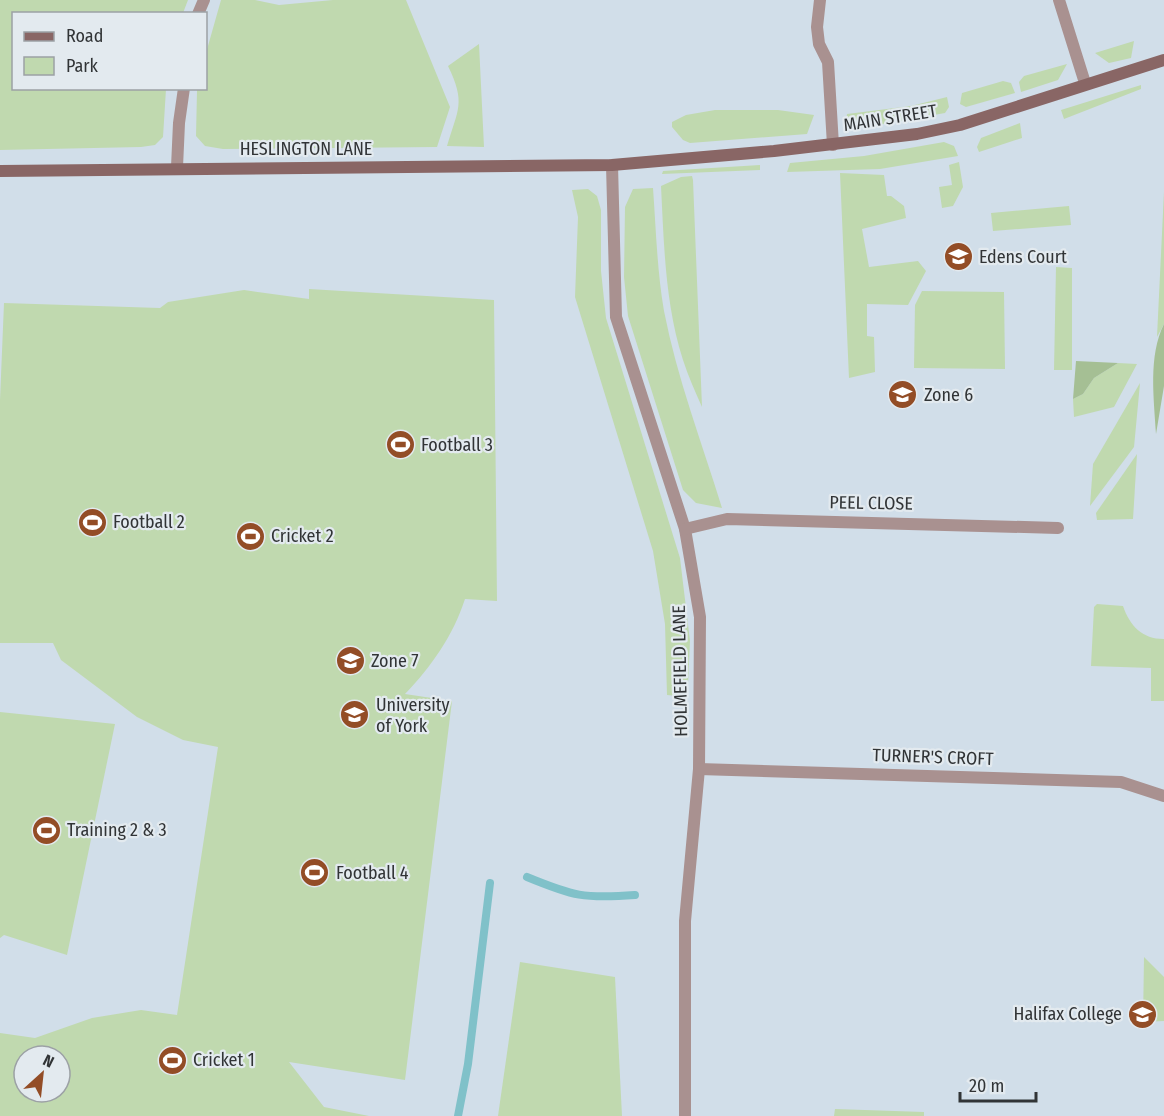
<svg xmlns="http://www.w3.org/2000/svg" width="1164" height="1116" font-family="'Fira Sans Condensed',sans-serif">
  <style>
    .built { fill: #d1dee9; fill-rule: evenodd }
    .green { fill: #c0d9af; fill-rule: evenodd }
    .forest { fill: #a5bf94 }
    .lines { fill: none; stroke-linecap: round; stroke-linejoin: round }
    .stream { stroke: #80c1c9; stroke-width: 8 }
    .street { stroke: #a99190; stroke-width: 12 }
    .secondary { stroke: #896665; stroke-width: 12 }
    .labels { text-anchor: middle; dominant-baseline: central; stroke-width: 4.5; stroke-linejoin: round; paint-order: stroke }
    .street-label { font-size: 18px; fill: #313436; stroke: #e3eaef }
    .poi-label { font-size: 18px; fill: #313436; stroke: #e3eaef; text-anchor: start }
  </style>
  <rect width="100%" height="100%" fill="#e3eaef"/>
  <path class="built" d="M0,0H1164V1116H0ZM14,14H206V88H14ZM24,1056H60V1092H24Z"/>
  <g class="green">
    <polygon points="0,0 188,0 183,13 14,14 14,88 166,89 163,137 155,145 141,147 0,150"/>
    <polygon points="221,0 255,0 279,5 333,0 406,0 450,107 437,147 223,149 205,146 196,136 197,91 197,89 206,88 206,53"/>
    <polygon points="1134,41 1131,58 1109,63 1095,53"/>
    <path d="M479,44L484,147L447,146C458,109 466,103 448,66Z"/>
    <polygon points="1067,64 1058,80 1021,92 1019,82 1024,76"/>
    <polygon points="1003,81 1011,83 1015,93 966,107 960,104 962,93"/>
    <polygon points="1141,85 1141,89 1064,119 1061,110"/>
    <polygon points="947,97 949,107 945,113 856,129 852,129 846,124 847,114 911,106"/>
    <polygon points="715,110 778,110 814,115 807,134 690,143 683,140 672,127 672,122 686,115"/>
    <polygon points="1020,123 1022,138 979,152 977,147 981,138"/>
    <polygon points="944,142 954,146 958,156 880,169 787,172 790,163 864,156"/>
    <polygon points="959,162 963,187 953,206 942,208 939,187 952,185 949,165"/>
    <polygon points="760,165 760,170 662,174 663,171"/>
    <polygon points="840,173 884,175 887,196 891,196 904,206 906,218 862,229 869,267 918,261 926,271 908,305 867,304 867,336 874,337 875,372 849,378"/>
    <path d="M692,176L693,180L702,407C695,391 688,376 683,360C665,304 664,244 661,186L681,177Z"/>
    <path d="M653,188C656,229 657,270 664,311C677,378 702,443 722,508L696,503L683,490L628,316L624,277L625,207L633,189Z"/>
    <polygon points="588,189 597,196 601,210 601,271 606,318 680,558 690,641 688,685 684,693 677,696 667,695 665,624 653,551 575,297 578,217 572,190"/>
    <polygon points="1164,192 1164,324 1157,337"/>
    <polygon points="1069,206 1071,225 993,231 991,213"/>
    <polygon points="1056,267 1072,268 1072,370 1054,370"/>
    <path d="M309,289L494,300L497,601L465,599C453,636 431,667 405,694L452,701L405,1080L289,1062L324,1107L369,1116H0V1033L35,1038L92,1018L141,1010L177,1015L218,747L183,740L137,717L61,660L53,643H0V400L4,303L160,308L168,302L244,290L309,299ZM24,1056H60V1092H24Z"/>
    <polygon points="922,291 1004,292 1005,369 914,368 915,305"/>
    <polygon points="1118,363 1137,364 1114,407 1074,417 1073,399 1083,394 1094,378"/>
    <polygon points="1140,383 1134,447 1090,506 1093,464"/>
    <polygon points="1137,454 1133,519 1097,520 1096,513"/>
    <path d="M1097,604L1123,606C1130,626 1142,639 1164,639V701H1151V668L1091,666L1094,607Z"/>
    <polygon points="0,712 115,724 67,955 4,935 0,938"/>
    <polygon points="1144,957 1164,977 1164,1021 1143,1022"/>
    <polygon points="520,962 615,977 622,1116 498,1116"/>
    <polygon points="835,1109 924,1112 924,1116 834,1116"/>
  </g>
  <g class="forest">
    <path d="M1164,324V386L1156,434C1154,398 1148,356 1164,324Z"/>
    <polygon points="1076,361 1118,363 1094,378 1083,394 1073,399"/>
  </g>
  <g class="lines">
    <g class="stream">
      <path d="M527,877C573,896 584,899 635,895"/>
      <polyline points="458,1116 468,1064 490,883"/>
    </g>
    <g class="street">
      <polyline points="820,0 817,27 819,44 828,62 833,145"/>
      <polyline points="1059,0 1085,83"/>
      <polyline points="198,14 204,0"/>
      <polyline points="612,165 616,317 685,529 700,617 699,769 685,921 685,1116"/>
      <polyline points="177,167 179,123 184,88"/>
      <polyline points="685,529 727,519 1058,528"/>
      <polyline points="699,769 1121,782 1164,796"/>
    </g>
    <polyline class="secondary" points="0,171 612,165 774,151 917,134 960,125 1164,60"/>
  </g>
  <defs>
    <symbol id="university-disc" viewBox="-11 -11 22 22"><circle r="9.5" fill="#934d26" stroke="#e3eaef"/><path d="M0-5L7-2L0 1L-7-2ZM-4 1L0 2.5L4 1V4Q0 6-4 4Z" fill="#fff"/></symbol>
    <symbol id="stadium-disc" viewBox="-11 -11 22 22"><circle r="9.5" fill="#934d26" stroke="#e3eaef"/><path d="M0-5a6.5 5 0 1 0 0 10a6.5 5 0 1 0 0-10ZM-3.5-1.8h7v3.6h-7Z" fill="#fff"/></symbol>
  </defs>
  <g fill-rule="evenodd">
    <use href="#university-disc" x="942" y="240" width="33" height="33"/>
    <use href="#university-disc" x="886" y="378" width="33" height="33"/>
    <use href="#stadium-disc" x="384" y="428" width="33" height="33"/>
    <use href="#stadium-disc" x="76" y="506" width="33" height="33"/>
    <use href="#stadium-disc" x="234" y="520" width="33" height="33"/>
    <use href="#university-disc" x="334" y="644" width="33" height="33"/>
    <use href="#university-disc" x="338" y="698" width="33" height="33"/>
    <use href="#stadium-disc" x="30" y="814" width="33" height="33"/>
    <use href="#stadium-disc" x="298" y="856" width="33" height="33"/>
    <use href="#university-disc" x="1126" y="998" width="33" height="33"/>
    <use href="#stadium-disc" x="156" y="1044" width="33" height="33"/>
  </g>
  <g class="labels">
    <g class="street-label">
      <text transform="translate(890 118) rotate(-9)">MAIN STREET</text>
      <text x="306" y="149">HESLINGTON LANE</text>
      <text transform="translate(871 503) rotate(1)">PEEL CLOSE</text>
      <text transform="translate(680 671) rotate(-91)">HOLMEFIELD LANE</text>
      <text transform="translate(933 757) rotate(2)">TURNER'S CROFT</text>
    </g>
    <g class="poi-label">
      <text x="979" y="257">Edens Court</text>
      <text x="924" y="395">Zone 6</text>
      <text x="421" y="445">Football 3</text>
      <text x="113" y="522">Football 2</text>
      <text x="271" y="536">Cricket 2</text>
      <text x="371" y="661">Zone 7</text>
      <text x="376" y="705">University<tspan x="376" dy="21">of York</tspan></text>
      <text x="67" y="830">Training 2 &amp; 3</text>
      <text x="336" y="873">Football 4</text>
      <text x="1122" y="1014" text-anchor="end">Halifax College</text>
      <text x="193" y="1060">Cricket 1</text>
    </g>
  </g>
  <rect x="12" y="12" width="195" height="78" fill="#e3eaef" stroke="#9ca1a5" stroke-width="1.5"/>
  <rect x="24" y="32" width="30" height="9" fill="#896665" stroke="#9ca1a5" stroke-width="1.5"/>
  <text x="66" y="42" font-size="18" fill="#313436">Road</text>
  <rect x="24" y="57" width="30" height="18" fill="#c0d9af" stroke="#9ca1a5" stroke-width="1.5"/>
  <text x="66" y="72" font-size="18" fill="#313436">Park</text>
  <g transform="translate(42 1074) rotate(27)"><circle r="28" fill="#e3eaef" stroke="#9ca1a5" stroke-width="1.5"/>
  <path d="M0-4.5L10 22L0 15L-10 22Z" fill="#934d26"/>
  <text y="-9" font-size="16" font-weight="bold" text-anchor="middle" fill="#313436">N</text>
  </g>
  <path d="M960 1092v9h76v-9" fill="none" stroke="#313436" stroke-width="3"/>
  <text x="969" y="1092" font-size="18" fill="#313436" stroke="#e3eaef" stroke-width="4.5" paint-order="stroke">20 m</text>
</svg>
